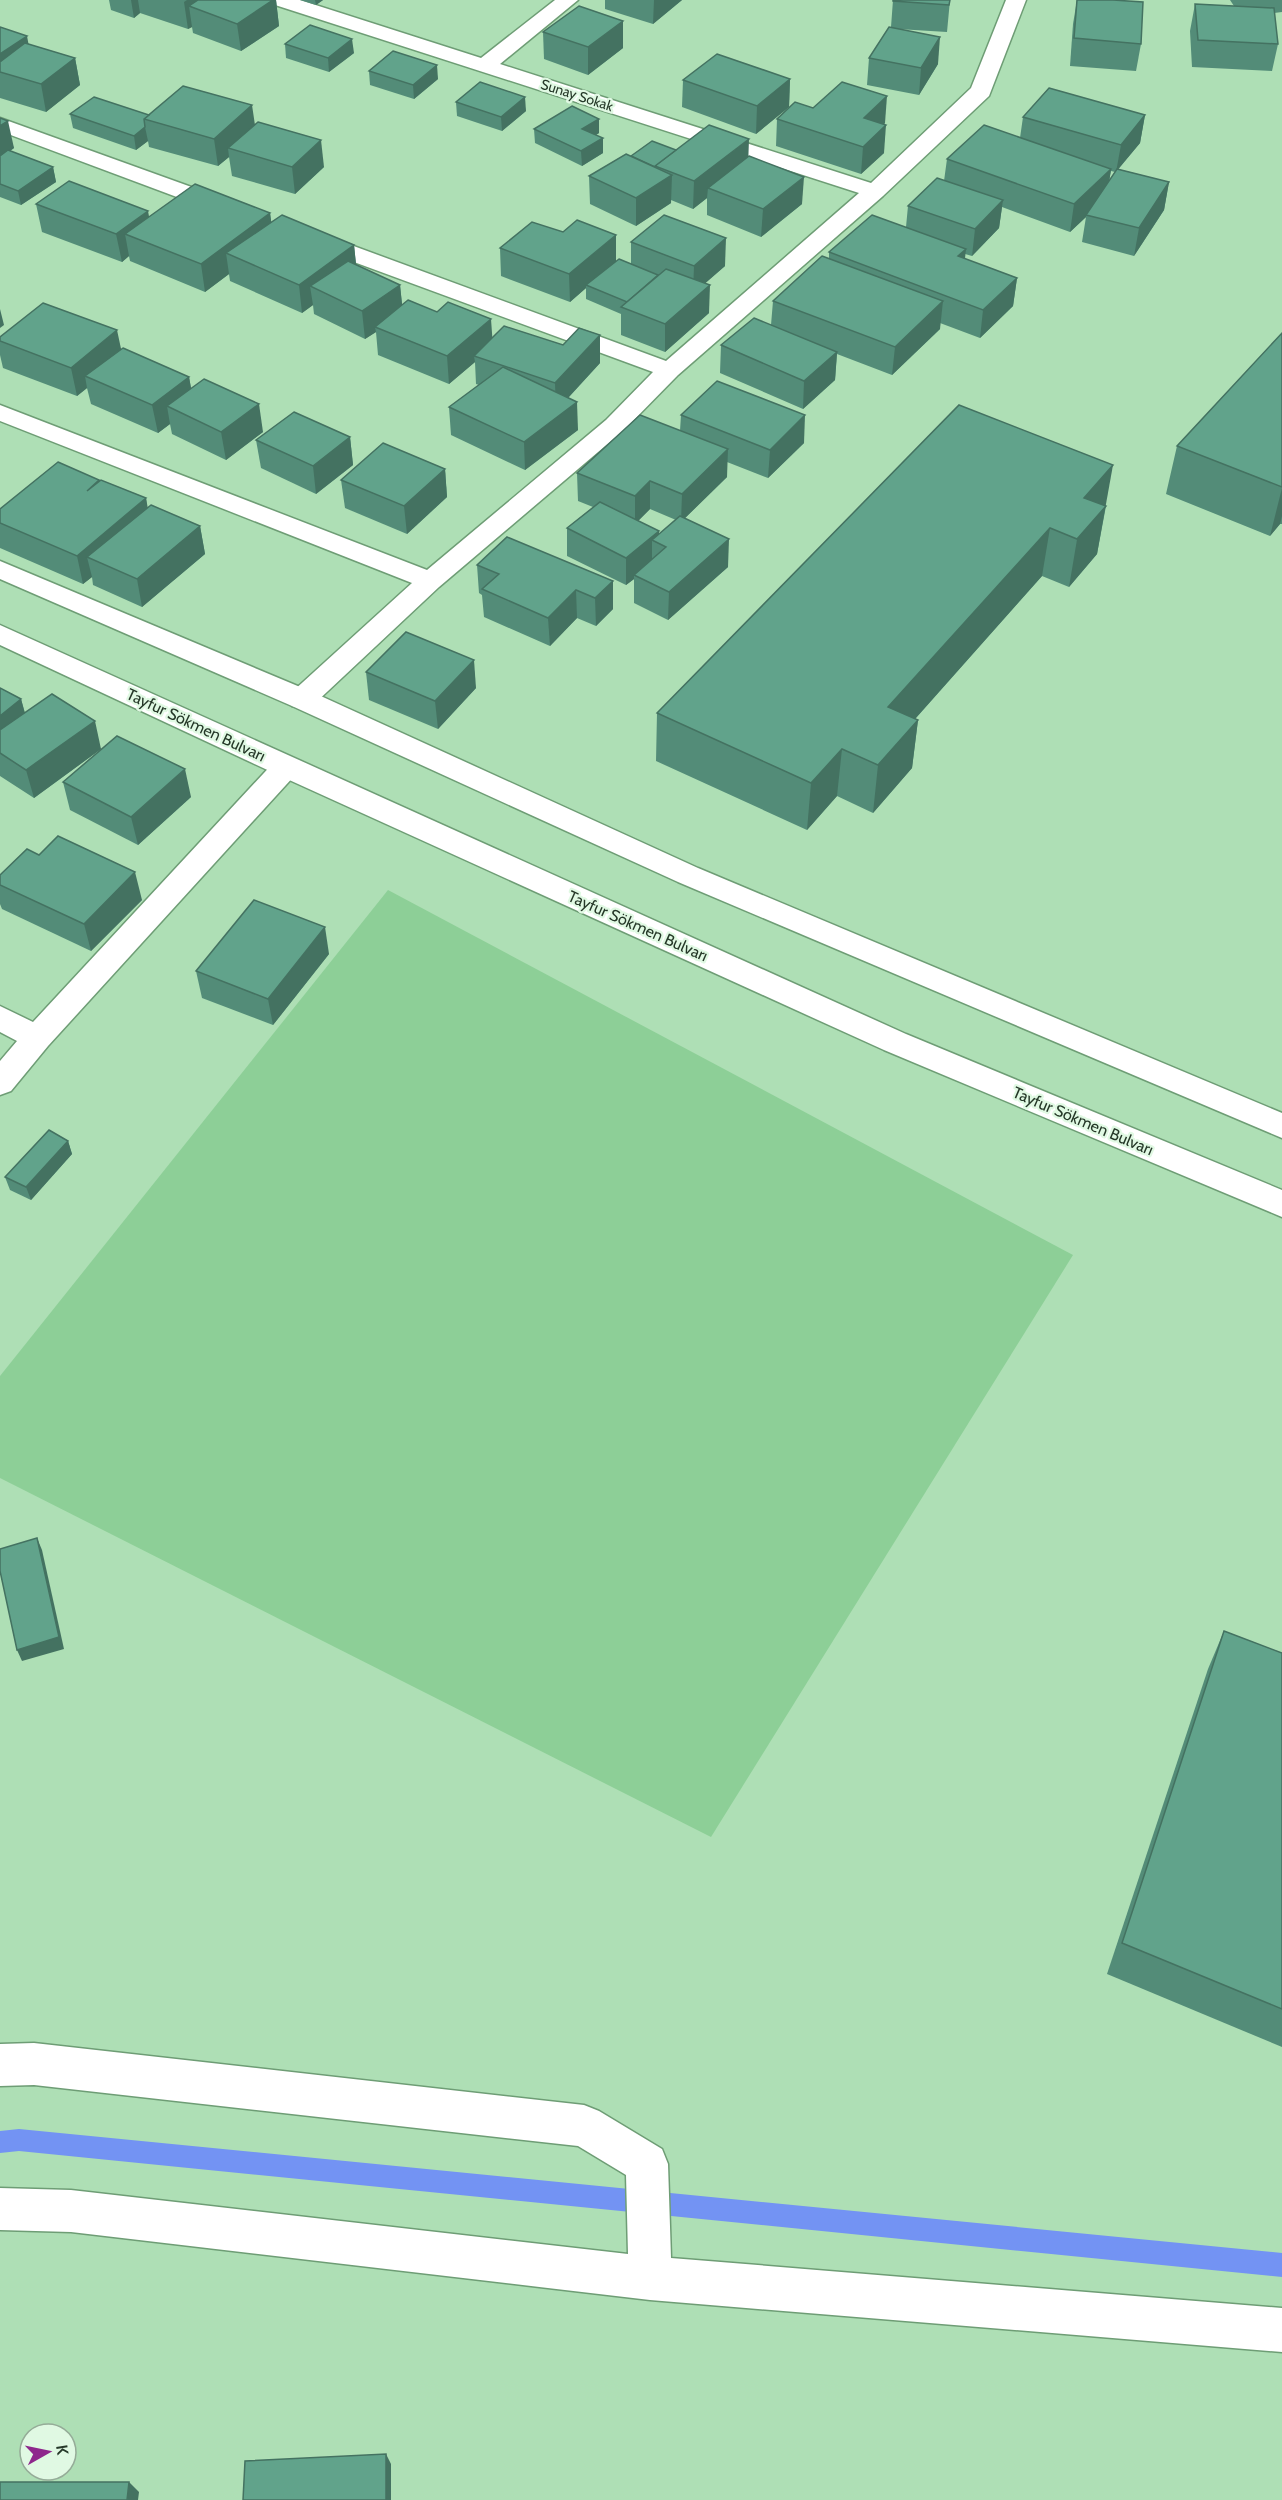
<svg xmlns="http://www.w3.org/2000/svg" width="1282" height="2500" font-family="Cabin,sans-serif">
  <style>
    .green { fill: #8dcf97 }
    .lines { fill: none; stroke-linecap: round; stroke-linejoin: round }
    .stream { fill: #7393f3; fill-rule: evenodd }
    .street-casing { stroke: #6e9d75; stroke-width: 3 }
    .secondary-casing { stroke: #6e9d75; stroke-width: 3 }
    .street { fill: #fff; fill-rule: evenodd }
    .secondary { fill: #fff; fill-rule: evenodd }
    .wall { fill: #538c78; fill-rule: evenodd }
    .shaded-wall { fill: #447261 }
    .building { fill: #61a38b; stroke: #447261; stroke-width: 1.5 }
    .labels { text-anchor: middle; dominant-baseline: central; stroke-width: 4.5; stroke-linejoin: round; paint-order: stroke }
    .far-street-label { font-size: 14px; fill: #253828; stroke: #e0f9e3 }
    .street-label { font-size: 16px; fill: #253828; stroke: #e0f9e3 }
  </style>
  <rect width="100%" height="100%" fill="#aedfb5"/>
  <polygon class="green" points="388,890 1073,1255 711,1837 0,1478 0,1376"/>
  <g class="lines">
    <polygon class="stream" points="19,2129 1282,2253 1282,2277 19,2151 0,2153 0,2131"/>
    <defs>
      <g id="street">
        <polygon points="269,0 300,0 481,58 555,0 578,0 500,64 871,183 971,88 1006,0 1026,0 989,96 883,196 678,375 624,430 439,587 312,706 302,708 292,706 288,699 292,692 412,583 0,421 0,405 427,570 606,420 653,372 305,244 302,239 305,234 313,232 321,234 666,361 859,193 272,4"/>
        <polygon points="0,118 233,202 236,207 233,212 225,214 217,212 0,131"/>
        <polygon points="286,757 296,760 300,767 296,774 48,1046 11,1091 0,1095 0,1061 17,1041 0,1032 0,1006 33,1022 276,760"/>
        <polygon points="34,2043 584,2105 599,2111 662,2149 668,2164 671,2258 1282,2308 1282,2352 650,2300 71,2232 0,2230 0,2188 71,2190 628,2254 626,2175 578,2146 34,2085 0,2086 0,2044"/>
      </g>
      <g id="secondary">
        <polygon points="0,561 312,692 698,868 1282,1113 1282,1138 678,882 292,706 0,579"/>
        <polygon points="0,625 906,1034 1282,1190 1282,1217 884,1050 276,774 0,645"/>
      </g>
    </defs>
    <use href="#street" class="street-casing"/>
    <use href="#secondary" class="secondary-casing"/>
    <use href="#street" class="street"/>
    <use href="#secondary" class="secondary"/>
  </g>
  <g class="wall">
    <polygon points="109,0 276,0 279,26 241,51 193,33 192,27 188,29 140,13 134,18 111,10"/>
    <polygon points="300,0 323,0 316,5"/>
    <polygon points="605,0 682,0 653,24 605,9"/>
    <polygon points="893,0 950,0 947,32 898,29 938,64 919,95 867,85 869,58 891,27"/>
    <polygon points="1077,0 1141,44 1136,71 1070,66 1073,24"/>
    <polygon points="1230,0 1282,0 1282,12 1274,13 1278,44 1272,71 1192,67 1190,31 1195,4 1234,6"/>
    <polygon points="0,27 28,44 75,58 80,85 46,112 0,98"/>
    <polygon points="543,32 623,48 588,75 544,59"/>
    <polygon points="285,44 354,53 329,72 286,58"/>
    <polygon points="369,71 438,79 414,99 370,85"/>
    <polygon points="790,79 789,107 756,134 682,107 683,80"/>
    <polygon points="456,102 526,111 502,131 457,116"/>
    <polygon points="813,108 885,123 884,124 884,153 861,174 776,146 777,119"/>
    <polygon points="70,114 149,115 255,124 324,167 295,194 232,176 229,157 218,166 149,147 148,141 136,150 73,128"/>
    <path d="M1145,115L1140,143L1118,169L1169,182L1164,210L1134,256L1082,242L1086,217L1070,232L1002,207L999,228L972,256L965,254V259L1017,278L1013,306L980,338L940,323V329L892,375L837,354L835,380L803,409L720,373L721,345L771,325L773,301L829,259V252L906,227L908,206L944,181L947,159L1020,138L1023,117ZM1111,171L1115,172L1109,181Z"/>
    <polygon points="0,118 14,148 10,151 53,167 56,182 21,205 0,197"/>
    <polygon points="534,129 599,133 596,135 603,153 582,166 535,143"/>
    <polygon points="676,150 748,157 802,204 761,237 707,215 707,198 693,209 671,200 671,203 636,226 590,204 589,176 631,156"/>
    <polygon points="36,204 149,217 270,213 271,222 354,245 356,265 400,285 402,305 492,338 600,363 568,398 578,430 525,470 451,435 449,407 479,385 476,384 475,362 449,384 378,355 376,332 365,339 314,314 313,305 302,313 230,281 229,274 205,292 130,261 129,256 122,262 42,232"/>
    <polygon points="631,242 725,266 705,283 709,313 665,352 621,335 621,314 586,299 586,288 570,302 501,276 500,248 616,261 631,264"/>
    <polygon points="1282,333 1282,524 1280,524 1270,536 1166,494 1177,446"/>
    <polygon points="0,337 121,349 189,377 191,388 263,432 226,460 172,434 170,424 158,433 91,404 87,388 77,396 3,368 0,355"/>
    <polygon points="959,405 1106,506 1097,554 1069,587 1042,576 915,719 918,720 912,768 873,813 837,796 807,830 656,761 657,713"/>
    <path d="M681,415L804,443L768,478L727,462V477L685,518L728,567L668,620L634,603V579L626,585L567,556V528L593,507L578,501L577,473L680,431ZM650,509L676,520L659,534L638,521Z"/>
    <polygon points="350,437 353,465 316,494 261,468 256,440"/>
    <polygon points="445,469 447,497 407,534 345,508 341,480"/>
    <polygon points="99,481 146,498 147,507 200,526 205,554 142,607 93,585 92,577 83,584 0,548 0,509"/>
    <polygon points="477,565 613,581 613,609 596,626 577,618 550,646 484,617 482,595 479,593"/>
    <polygon points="366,672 476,688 438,729 369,700"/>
    <polygon points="0,688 21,699 25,713 101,749 34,798 0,776"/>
    <polygon points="63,782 191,797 138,845 70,810"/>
    <polygon points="39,855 142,900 91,951 2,909 0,904 0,875"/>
    <polygon points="329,954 273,1025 202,998 196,971"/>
    <polygon points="68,1141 72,1154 31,1200 10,1190 5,1177"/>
    <polygon points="1224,1631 1282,1653 1282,2047 1107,1974 1208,1669"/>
  </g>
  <g class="shaded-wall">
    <polygon points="131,0 138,0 140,13 134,18"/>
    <polygon points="187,0 229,0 189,6 192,27 188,29 184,2"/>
    <polygon points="273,0 276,0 279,26 241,51 237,24"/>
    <polygon points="315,0 323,0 316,5"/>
    <polygon points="654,0 682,0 653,24"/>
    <polygon points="623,21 623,48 588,75 588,47"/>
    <polygon points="27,36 32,63 0,72 0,54"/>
    <polygon points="940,37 938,64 919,95 921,68"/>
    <polygon points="352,39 354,53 329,72 328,58"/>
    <polygon points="75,58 80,85 46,112 41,84"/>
    <polygon points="437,65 438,79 414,99 413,85"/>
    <polygon points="790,79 789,107 756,134 757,106"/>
    <polygon points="887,96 885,123 862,145 864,118"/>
    <polygon points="525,97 526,111 502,131 501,117"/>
    <polygon points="252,105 256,132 228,148 229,157 218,166 214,139"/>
    <polygon points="1145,115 1140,143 1116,172 1121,145"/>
    <polygon points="599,119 599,133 582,143 582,129"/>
    <polygon points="8,121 14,148 0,158 0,126"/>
    <polygon points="886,125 884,153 861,174 863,147"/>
    <polygon points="145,127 148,141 136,150 134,136"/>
    <polygon points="603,138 603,153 582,166 581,151"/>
    <polygon points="749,139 748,167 708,188 707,198 693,209 694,181"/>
    <polygon points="321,140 324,167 295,194 292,167"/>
    <polygon points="53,167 56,182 21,205 18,191"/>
    <polygon points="1111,169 1107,197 1086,215 1086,217 1070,232 1074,204"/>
    <polygon points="672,175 671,203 636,226 636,198"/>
    <polygon points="804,177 802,204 761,237 763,209"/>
    <polygon points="1169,182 1164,210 1134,256 1139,228"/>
    <polygon points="1003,200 999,228 972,256 975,229"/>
    <polygon points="148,211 153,238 125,234 129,256 122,262 116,234"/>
    <polygon points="270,213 274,241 226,253 229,274 205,292 201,264"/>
    <polygon points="616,235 616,262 586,285 586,288 570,302 569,274"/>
    <polygon points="726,238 725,266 693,294 694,266"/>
    <polygon points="354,245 357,273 310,286 313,305 302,313 299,285"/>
    <polygon points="966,249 963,277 958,256"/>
    <polygon points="1017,278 1013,306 980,338 983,310"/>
    <polygon points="400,285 403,313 375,327 376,332 365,339 362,311"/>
    <polygon points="710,285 709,313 665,352 665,324"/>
    <polygon points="943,301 940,329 892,375 895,347"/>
    <polygon points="0,309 4,325 0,328"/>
    <polygon points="491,319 493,347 474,356 475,362 449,384 447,356"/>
    <polygon points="117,330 123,358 85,376 87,388 77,396 71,368"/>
    <polygon points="600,335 600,363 556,411 555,383"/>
    <polygon points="837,352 835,380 803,409 804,381"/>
    <polygon points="189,377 194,405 167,406 170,424 158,433 152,405"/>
    <polygon points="577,402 578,430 525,470 524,442"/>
    <polygon points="259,404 263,432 226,460 221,432"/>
    <polygon points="805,415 804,443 768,478 770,450"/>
    <polygon points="350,437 353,465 316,494 313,466"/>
    <polygon points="728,449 727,477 681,522 682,494"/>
    <polygon points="1113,465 1097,554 1069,587 1084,498"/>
    <polygon points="445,469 447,497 407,534 404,506"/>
    <polygon points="650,481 650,509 635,524 635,496"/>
    <polygon points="1282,488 1282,516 1280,524 1270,536"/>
    <polygon points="146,498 151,526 87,557 92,577 83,584 77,556"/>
    <polygon points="200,526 205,554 142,607 137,579"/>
    <polygon points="1050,528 1042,576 883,755 888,707"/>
    <polygon points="659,531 659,544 652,540 652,565 634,575 634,579 626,585 626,558"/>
    <polygon points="729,539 728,567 668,620 669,592"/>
    <polygon points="613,581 613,609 596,626 595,598"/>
    <polygon points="576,590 577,618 550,646 548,618"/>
    <polygon points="474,660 476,688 438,729 435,701"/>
    <polygon points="21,699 25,714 0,734 0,716"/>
    <polygon points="918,720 912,768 873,813 878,765"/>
    <polygon points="95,721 101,749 34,798 26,770"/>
    <polygon points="842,749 837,796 807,830 811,783"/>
    <polygon points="185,769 191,797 138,845 131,817"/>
    <polygon points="135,872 142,900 91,951 84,924"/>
    <polygon points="325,927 329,954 273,1025 268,999"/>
    <polygon points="68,1141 72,1154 31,1200 26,1187"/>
    <polygon points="37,1538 42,1550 64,1649 22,1661 17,1650"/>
    <polygon points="386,2454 391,2464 391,2500 386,2500"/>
    <polygon points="129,2482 139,2492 138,2500 127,2500"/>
  </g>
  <g class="building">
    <polygon points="198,0 273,0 237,24 189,6"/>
    <polygon points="893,0 950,0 949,5 893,1"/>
    <polygon points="1077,0 1113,0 1143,2 1141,44 1074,38"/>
    <polygon points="1195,4 1274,8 1278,44 1198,40"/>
    <polygon points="579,6 623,21 588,47 543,32"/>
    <polygon points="310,25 352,39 328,58 285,44"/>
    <polygon points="0,27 27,36 0,54"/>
    <polygon points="889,27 940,37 921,68 869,58"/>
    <polygon points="25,43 75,58 41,84 0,72 0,62"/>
    <polygon points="393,51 437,65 413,85 369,71"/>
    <polygon points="717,54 790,79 757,106 683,80"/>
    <polygon points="480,82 525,97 501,117 456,102"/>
    <polygon points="842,82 887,96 864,118 886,125 863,147 777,119 795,102 813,108"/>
    <polygon points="183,86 252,105 214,139 144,119"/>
    <polygon points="1049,88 1145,115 1121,145 1023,117"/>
    <polygon points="94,97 149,115 144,119 145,127 134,136 70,114"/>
    <polygon points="572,106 599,119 582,129 603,138 581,151 534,129"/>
    <polygon points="0,118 8,121 0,126"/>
    <polygon points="258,122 321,140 292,167 228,148"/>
    <polygon points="709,125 749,139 694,181 655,166"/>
    <polygon points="984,125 1111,169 1074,204 947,159"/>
    <polygon points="652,141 676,150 655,166 655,167 631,156"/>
    <polygon points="8,150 53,167 18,191 0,184 0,156"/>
    <polygon points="626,154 672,175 636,198 589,176"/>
    <polygon points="749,156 804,177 763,209 708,188"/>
    <polygon points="1117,169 1169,182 1139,228 1086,215"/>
    <polygon points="937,178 1003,200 975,229 908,206"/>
    <polygon points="69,181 148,211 116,234 36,204"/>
    <polygon points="195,184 270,213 201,264 125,234"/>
    <polygon points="282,215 354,245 299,285 226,253"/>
    <polygon points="664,215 726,238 694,266 631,242"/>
    <polygon points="872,215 966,249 958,256 1017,278 983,310 829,252"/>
    <polygon points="577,220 616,235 569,274 500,248 532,222 563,232"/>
    <polygon points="822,256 943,301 895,347 773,301"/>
    <polygon points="619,259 658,275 627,302 586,285"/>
    <polygon points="348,261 400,285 362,311 310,286"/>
    <polygon points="666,269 710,285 665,324 621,307"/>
    <polygon points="408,300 437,312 448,302 491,319 447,356 375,327"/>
    <polygon points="43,303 117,330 71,368 0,341 0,337"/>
    <polygon points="754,318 837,352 804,381 721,345"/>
    <polygon points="504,326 563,345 579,328 600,335 555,383 474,356"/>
    <polygon points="1282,333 1282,487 1177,446"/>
    <polygon points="123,348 189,377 152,405 85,376"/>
    <polygon points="503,367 577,402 524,442 449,407"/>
    <polygon points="204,379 259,404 221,432 167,406"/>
    <polygon points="717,381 805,415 770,450 681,415"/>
    <polygon points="959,405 1113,465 1084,498 1106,506 1077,539 1050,528 888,707 918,720 878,765 842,749 811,783 657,713"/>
    <polygon points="294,412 350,437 313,466 256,440"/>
    <polygon points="640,415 728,449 682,494 650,481 635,496 577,473"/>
    <polygon points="383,443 445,469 404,506 341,480"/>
    <polygon points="58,462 99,480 87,491 101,480 146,498 77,556 0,523 0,509"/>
    <polygon points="600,502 659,531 626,558 567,528"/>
    <polygon points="151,505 200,526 137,579 87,557"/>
    <polygon points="680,516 729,539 669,592 634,575 666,547 652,540"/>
    <polygon points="507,537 613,581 595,598 576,590 548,618 482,589 499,574 477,565"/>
    <polygon points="406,632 474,660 435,701 366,672"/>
    <polygon points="0,688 21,699 0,716"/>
    <polygon points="52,694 95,721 26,770 0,753 0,730"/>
    <polygon points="117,736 185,769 131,817 63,782"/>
    <polygon points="58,836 135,872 84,924 0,885 0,875 27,849 39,855"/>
    <polygon points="254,900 325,927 268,999 196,971"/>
    <polygon points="49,1130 68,1141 26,1187 5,1177"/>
    <polygon points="37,1538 59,1637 17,1650 0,1571 0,1549"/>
    <polygon points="1224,1631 1282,1653 1282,2009 1122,1943"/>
    <polygon points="386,2454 386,2500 243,2500 245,2461"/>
    <polygon points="0,2482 129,2482 127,2500 0,2500"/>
  </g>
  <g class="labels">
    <g class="far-street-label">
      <text transform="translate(577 95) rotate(18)">Sunay Sokak</text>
    </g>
    <g class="street-label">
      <text transform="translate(196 725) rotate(25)">Tayfur Sökmen Bulvarı</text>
      <text transform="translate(638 926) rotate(24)">Tayfur Sökmen Bulvarı</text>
      <text transform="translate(1083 1121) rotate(23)">Tayfur Sökmen Bulvarı</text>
    </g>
  </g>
  <g transform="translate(48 2452) rotate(81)"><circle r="28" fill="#e0f9e3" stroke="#95ac98" stroke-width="1.5"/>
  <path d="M0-4.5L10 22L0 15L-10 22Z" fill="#8e278c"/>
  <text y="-9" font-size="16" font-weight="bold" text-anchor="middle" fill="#253828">K</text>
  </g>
</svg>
